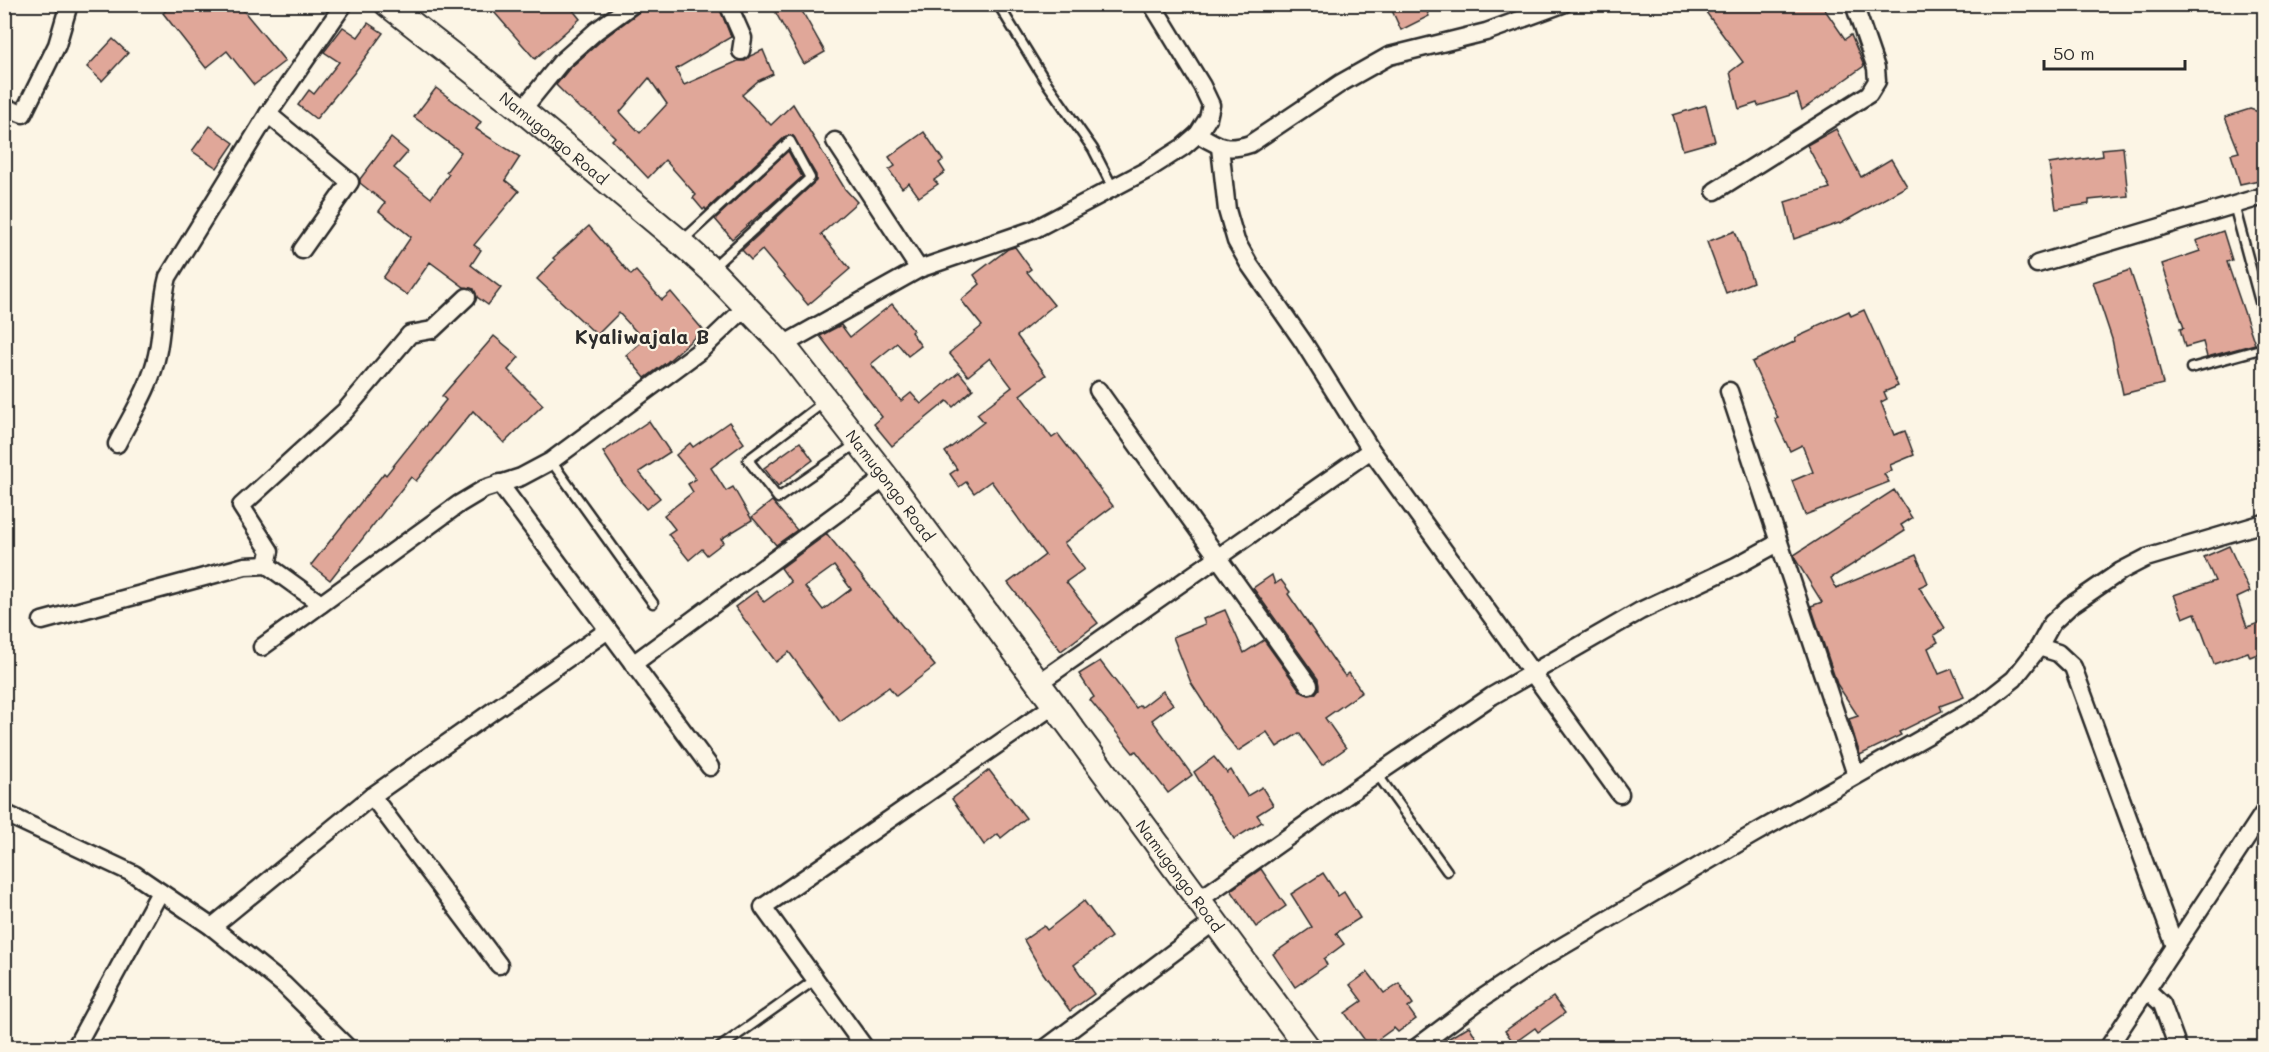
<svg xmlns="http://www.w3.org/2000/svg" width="2269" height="1052" font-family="Mali,sans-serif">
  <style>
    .building { fill: #e0a799; stroke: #2b2b2b; stroke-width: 1.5; fill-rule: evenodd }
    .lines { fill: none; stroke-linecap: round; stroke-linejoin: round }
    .lane-casing { stroke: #2b2b2b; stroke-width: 13 }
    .street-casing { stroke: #2b2b2b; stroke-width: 21 }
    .secondary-casing { stroke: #2b2b2b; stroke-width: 28 }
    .lane { stroke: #fcf5e5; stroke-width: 8 }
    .street { stroke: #fcf5e5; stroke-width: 16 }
    .secondary { stroke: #fcf5e5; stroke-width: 24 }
    .labels { text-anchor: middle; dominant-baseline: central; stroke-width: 4.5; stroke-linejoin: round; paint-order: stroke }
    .street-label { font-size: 16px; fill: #2b2b2b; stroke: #fcf5e5 }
    .quarter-label { font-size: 20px; font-weight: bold; fill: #2b2b2b; stroke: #fcf5e5 }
  </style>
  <rect width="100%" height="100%" fill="#fcf5e5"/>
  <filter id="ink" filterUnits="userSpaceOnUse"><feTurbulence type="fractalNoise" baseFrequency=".0167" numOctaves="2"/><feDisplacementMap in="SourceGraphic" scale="12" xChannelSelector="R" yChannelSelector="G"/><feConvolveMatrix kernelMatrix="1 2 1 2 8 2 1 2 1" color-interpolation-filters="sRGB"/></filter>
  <g filter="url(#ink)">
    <g class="building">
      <polygon points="174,4 238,4 285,61 254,85 227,51 206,68 163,13"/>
      <polygon points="487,4 568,4 580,19 535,59"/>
      <path d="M643,4H718L731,37L676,69L684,85L738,61H745L750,56L763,50L773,74L758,81L742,95L771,125L793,104L845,189L857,202L821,234L850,269L808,305L762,250L751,260L742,250L816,181V175L793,136H786L706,210L705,208L703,210L693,198L696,195L665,160L648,178L612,140L615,137L591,114L579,108L556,85L569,69L603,39L639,12ZM649,78L667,104L640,133L620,112Z"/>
      <polygon points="771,4 798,4 825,52 804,64"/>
      <polygon points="1389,4 1423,4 1429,16 1401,30"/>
      <polygon points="1700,4 1821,4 1845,39 1851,35 1864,66 1802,110 1797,94 1758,106 1757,103 1739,109 1730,72 1743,62"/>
      <polygon points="368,23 383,33 354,73 316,119 298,105 309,90 314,94 339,62 324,52 343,27 358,37"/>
      <polygon points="113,39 128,53 102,81 87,67"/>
      <polygon points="436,88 481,122 476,129 520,157 505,180 519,191 474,245 481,250 471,265 501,288 488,305 477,297 474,289 464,287 430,262 407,295 383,278 411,237 379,211 385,203 360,183 360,179 391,138 408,152 394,168 431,198 449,174 446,172 461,152 414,117"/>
      <polygon points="1706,105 1715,141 1683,150 1673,115"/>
      <polygon points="2250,109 2265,114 2265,176 2259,180 2240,184 2231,154 2239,152 2225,117"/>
      <polygon points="210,126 234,143 217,168 192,151"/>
      <polygon points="1836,129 1861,177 1891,159 1907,186 1840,224 1839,223 1794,239 1785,202 1830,188 1807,145"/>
      <polygon points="924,132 943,160 939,163 945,172 934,180 938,184 919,197 909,183 902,188 889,170 895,166 889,157"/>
      <polygon points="2123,147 2128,196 2089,200 2089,204 2056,209 2049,164 2103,156 2102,149"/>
      <polygon points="788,151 802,177 732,239 715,219"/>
      <polygon points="589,226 631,275 636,271 662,300 671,292 703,330 667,362 645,378 626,355 644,340 619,313 597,335 537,279 555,260 553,258"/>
      <polygon points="1735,231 1753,282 1726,293 1707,242"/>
      <polygon points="2223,231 2232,260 2227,262 2255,344 2207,357 2203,342 2185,347 2180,329 2184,328 2162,264 2200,251 2196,241"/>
      <polygon points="1015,247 1031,269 1027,272 1054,305 1017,336 1046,375 1020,395 1052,438 1058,434 1113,506 1064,543 1084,569 1066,582 1098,623 1061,651 1008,583 1045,555 991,481 974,493 966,482 959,487 950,474 957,469 945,452 984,422 977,414 1012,387 990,358 968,376 949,353 982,326 961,300 980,284 974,275 1008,249"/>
      <polygon points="2130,270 2152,336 2163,384 2123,394 2112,339 2093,282"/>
      <polygon points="892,304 913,330 911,332 921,346 908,356 897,343 871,364 901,401 911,393 921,404 959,372 973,389 953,407 947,401 892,446 874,424 882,417 820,336 841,325 850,337"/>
      <polygon points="1864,310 1898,386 1884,392 1887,399 1881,402 1894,435 1905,431 1914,455 1890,465 1892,470 1884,474 1889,482 1805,515 1792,481 1813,472 1802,445 1790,451 1775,419 1778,418 1752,362 1796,341 1795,338 1815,329 1814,327 1849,311 1851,316"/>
      <polygon points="494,336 519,357 508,370 543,405 504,443 473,411 416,481 411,477 330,580 311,565 384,473 386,475 446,400 442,396"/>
      <polygon points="649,421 670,452 639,472 660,498 646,509 623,483 603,452"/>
      <polygon points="729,422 744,443 711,468 726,491 733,487 752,520 721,539 724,542 707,555 702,549 689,560 668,534 675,529 664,515 693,492 688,484 696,479 676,455 690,443 693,447"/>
      <polygon points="800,442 813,460 778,486 764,468"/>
      <polygon points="1894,490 1912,518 1901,525 1905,531 1831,578 1836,588 1916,555 1928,583 1919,587 1945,628 1934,635 1938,642 1928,648 1939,674 1952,669 1964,697 1940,706 1942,711 1899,732 1901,735 1860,755 1849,719 1858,716 1837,684 1811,606 1822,602 1797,562 1794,555"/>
      <polygon points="772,501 797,530 776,545 752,517"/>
      <path d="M827,534L935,666L896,696L889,687L840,722L789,652L776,662L735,607L756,591L764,602L791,582L781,568ZM834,566L851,589L823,610L805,587Z"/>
      <polygon points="2229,546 2250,592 2237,598 2247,627 2265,621 2265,651 2250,657 2248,652 2214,664 2195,613 2183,618 2174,595 2215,581 2204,557"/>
      <polygon points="1272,575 1275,584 1281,580 1290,592 1288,594 1339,668 1345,676 1349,673 1362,692 1325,718 1346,748 1322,765 1299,733 1277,747 1267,732 1238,751 1222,731 1191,683 1173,637 1205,624 1203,619 1225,610 1244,653 1264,640 1301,692 1309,695 1315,694 1319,689 1318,679 1253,588"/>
      <polygon points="1100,661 1136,708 1140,705 1142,707 1163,691 1173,704 1152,720 1192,775 1168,793 1136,751 1133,753 1090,700 1094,697 1079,674"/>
      <polygon points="1214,757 1227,773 1231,770 1247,796 1262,787 1273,805 1257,815 1262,822 1234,839 1194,772"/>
      <polygon points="989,770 1026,818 1001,838 998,834 984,845 952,799"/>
      <polygon points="1261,869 1286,906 1256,927 1231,890"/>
      <polygon points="1323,873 1338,896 1344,892 1360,918 1336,933 1344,944 1324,959 1327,965 1295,987 1273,954 1312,927 1291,894"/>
      <polygon points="1084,901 1111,937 1074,965 1094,994 1070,1011 1043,973 1024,940 1044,926 1047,930"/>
      <polygon points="1368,972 1384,993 1399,983 1413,1004 1408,1008 1416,1019 1398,1032 1394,1028 1369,1046 1345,1013 1362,1001 1350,985"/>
      <polygon points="1553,997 1565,1013 1538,1032 1535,1028 1514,1043 1505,1031"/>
      <polygon points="1469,1026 1482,1047 1434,1047 1436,1046"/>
    </g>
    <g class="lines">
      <defs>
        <g id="lane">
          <polyline points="998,4 1044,79 1093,149 1113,188"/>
          <polyline points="2234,205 2264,317"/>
          <polyline points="681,242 790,141 810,178 712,268"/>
          <polyline points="2191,368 2264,348"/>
          <polyline points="824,402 748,460 778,498 856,444"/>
          <polyline points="551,461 653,603"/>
          <polyline points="1377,774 1447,871"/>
          <polyline points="719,1048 816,979"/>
        </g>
        <g id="street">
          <polyline points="728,4 743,38 741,51"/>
          <polyline points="4,107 23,114 57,45 69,4"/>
          <polyline points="522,110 561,62 596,31 633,4"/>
          <polyline points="268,114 350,182 302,250"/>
          <path d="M1198,134C1218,146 1226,152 1250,144L1341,83L1389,56L1486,32L1563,4"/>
          <polyline points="835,141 919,269"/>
          <polyline points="1220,147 1227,210 1236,241 1249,264 1304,343 1371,450 1620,794"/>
          <polyline points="1715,191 1869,94 1877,81 1876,68 1854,4"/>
          <polyline points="2037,264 2264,196"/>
          <polyline points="783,345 919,269 1035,229 1147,170 1183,147 1198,134 1208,118 1211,105 1202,86 1152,4"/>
          <polyline points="1098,390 1309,685"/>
          <polyline points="1729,391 1856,775"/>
          <path d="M117,444C131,416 151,386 157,355C163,329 161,302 168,277L268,114L344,4"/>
          <polyline points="499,483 710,767"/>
          <polyline points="267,565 270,551 241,506 345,411 410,334 432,330 467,297"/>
          <polyline points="42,621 245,566 267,565 321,604"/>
          <polyline points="262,647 459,504 484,489 521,477 551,461 701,350 747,306"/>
          <polyline points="2039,647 2058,653 2073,667 2175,946"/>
          <polyline points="633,664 886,477"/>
          <polyline points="1037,684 1371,450"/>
          <polyline points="372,796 499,965"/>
          <polyline points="4,813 134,874 212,927 284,985 348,1048"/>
          <polyline points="1199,900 1377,774 1492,696 1640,611 1736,566 1778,543"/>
          <polyline points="212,927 372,796 608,630"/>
          <polyline points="2147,990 2162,1004 2178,1048"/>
          <polyline points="75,1048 160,892"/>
          <polyline points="865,1048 763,907 1053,706"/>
          <polyline points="1046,1048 1215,921"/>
          <polyline points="1416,1048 1481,999 1539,960 1752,835 1981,705 2014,679 2039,647 2052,623 2070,606 2121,571 2146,558 2264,523"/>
          <polyline points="2108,1048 2264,812"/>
        </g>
        <g id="secondary">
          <path id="s1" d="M387,4L522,110L680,242L710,269L783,345L886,477L1308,1048"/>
        </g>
      </defs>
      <use href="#lane" class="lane-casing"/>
      <use href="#street" class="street-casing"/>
      <use href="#secondary" class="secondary-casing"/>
      <use href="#lane" class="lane"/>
      <use href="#street" class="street"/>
      <use href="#secondary" class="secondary"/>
    </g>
  </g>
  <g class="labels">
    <g class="street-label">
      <text stroke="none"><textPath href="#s1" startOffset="214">Namugongo Road</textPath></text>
      <text stroke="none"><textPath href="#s1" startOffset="700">Namugongo Road</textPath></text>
      <text stroke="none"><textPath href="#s1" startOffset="1186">Namugongo Road</textPath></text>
    </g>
    <g class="quarter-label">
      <text x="642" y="336">Kyaliwajala B</text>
    </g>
  </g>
  <rect width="2269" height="1052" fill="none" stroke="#fcf5e5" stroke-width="24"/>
  <rect x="12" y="12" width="2245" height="1028" fill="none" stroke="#2b2b2b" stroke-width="2" filter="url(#ink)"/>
  <path d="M2044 60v9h141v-9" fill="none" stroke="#2b2b2b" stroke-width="3"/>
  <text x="2053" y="60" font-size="18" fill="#2b2b2b" stroke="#fcf5e5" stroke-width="4.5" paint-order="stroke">50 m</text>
</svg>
